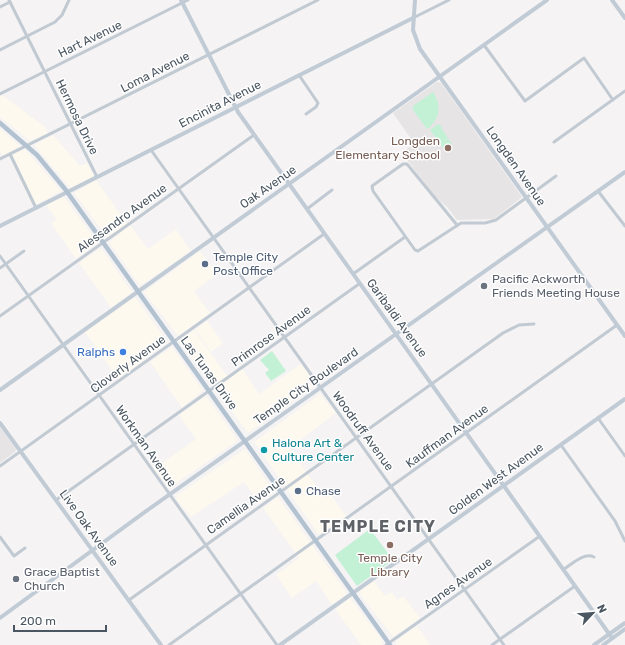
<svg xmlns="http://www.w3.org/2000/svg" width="625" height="645" font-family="Rubik,sans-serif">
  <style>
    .commercial { fill: #fdf9ef }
    .education { fill: #e6e4e5 }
    .green { fill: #c3f1d5 }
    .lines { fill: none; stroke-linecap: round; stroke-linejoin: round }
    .street { stroke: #c1cad2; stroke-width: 3 }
    .secondary { stroke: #c1cbd6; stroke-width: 4 }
    .primary { stroke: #b3c2d1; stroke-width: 4.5 }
    .education-dot { fill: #8d6e63; stroke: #fff; stroke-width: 1.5 }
    .service-dot { fill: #5c6f8a; stroke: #fff; stroke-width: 1.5 }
    .worship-dot { fill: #6b7280; stroke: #fff; stroke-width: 1.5 }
    .shop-dot { fill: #3f7fe0; stroke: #fff; stroke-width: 1.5 }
    .culture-dot { fill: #0f9aa8; stroke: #fff; stroke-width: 1.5 }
    .labels { text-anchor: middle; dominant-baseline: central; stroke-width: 3; stroke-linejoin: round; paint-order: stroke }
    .street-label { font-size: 12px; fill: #4a5661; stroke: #fff }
    .education-label { font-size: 12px; fill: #785e54; stroke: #fff; text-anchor: end }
    .service-label { font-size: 12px; fill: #4e5e75; stroke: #fff; text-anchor: start }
    .worship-label { font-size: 12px; fill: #5b616d; stroke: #fff; text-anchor: start }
    .shop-label { font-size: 12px; fill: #366cbe; stroke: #fff; text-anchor: end }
    .culture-label { font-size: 12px; fill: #0d838f; stroke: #fff; text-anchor: start }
    .district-label { font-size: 16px; font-weight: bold; letter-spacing: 1px; fill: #5f6368; stroke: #fff }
  </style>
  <rect width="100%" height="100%" fill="#f5f3f3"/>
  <g class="commercial">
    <polygon points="2,95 45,127 48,133 30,141 0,117 0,96"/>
    <polygon points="0,129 20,146 2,156 0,152"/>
    <polygon points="53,135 80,166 87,163 94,176 70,188 34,145"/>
    <polygon points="25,149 61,191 36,205 12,155"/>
    <polygon points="96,180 128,225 107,237 74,193"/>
    <polygon points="64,197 98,243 76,259 51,223 56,219 46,205"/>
    <polygon points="130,225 148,249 176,229 191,251 140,286 109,242"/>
    <polygon points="101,248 132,292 111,308 79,263"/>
    <polygon points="200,251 217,274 194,291 210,313 178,336 144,292"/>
    <polygon points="135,297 168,342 118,379 85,332"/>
    <polygon points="207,321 223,343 211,352 195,329"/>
    <polygon points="194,330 228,377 212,385 180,342"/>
    <polygon points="172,347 203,391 182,408 150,362"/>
    <polygon points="301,364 314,382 314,386 248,433 215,390 242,369 259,394"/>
    <polygon points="320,394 336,413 289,448 325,498 331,495 346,516 320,534 318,534 254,442"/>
    <polygon points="206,396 237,439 236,442 169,488 154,469 196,439 179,415"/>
    <polygon points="245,449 274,492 259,503 244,482 191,517 176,499 177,495"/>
    <polygon points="278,497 346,592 346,595 332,605 316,581 292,598 276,575 299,558 263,508"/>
    <polygon points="374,581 385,596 391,592 397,600 403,596 420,618 393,637 360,594 361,590"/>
    <polygon points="350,598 383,641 382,645 361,645 335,609"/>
    <polygon points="417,626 430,645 396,645 396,641"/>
  </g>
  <g class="education">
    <polygon points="437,82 441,83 522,197 494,219 457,220 448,208 434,196 402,153 414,143 393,113"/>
    <polygon points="0,427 16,449 15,452 0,463"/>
  </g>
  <g class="green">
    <path d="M433,92C442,105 440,120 427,129L413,110V106Z"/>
    <polygon points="438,124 442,127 441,128 448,138 441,143 448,139 452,143 444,149 430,130"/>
    <polygon points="272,351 286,371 271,381 265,373 269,370 260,360"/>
    <polygon points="370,529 393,560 357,586 335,555"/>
  </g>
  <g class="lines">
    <g class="street">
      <polyline points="9,0 97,177"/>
      <polyline points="0,7 10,2"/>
      <polyline points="413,18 449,0"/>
      <polyline points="484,45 525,101 584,58 613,100"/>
      <polyline points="0,50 55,22 62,15 69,0"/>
      <polyline points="299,75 318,103 316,107 306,114"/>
      <polyline points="0,94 188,0"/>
      <polyline points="554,142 625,91"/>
      <polyline points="151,150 504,645"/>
      <polyline points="10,154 36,208"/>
      <polyline points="0,159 318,0"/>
      <polyline points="598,191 625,226"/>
      <polyline points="307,209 332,190"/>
      <polyline points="457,225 407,164 403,164 372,186 373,191 415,250 418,251 461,223 485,223 496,220 556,176"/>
      <polyline points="0,256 277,645"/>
      <polyline points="0,268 24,251"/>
      <polyline points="353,274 405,237"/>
      <polyline points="0,316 254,135"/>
      <polyline points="598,418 625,456"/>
      <polyline points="561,445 615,521 625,541"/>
      <polyline points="0,466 324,234"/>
      <polyline points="56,500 359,284"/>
      <polyline points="0,537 14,556 25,548"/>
      <path d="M564,569C572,564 584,552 594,557"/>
      <polyline points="129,600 503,333 519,325 534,324"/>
      <polyline points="169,645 617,325"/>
      <polyline points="386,645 540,536"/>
      <polyline points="492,645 575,586"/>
    </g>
    <g class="secondary">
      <polyline points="181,0 238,112 612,638"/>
      <polyline points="415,0 413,30 420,49 625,336"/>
      <polyline points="612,0 625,18"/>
      <polyline points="0,226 413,18"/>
      <polyline points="0,390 547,0"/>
      <polyline points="0,423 161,645"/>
      <polyline points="0,618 149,509 625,172"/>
      <polyline points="280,645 625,399"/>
      <polyline points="594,645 625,623"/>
      <polyline points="603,645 625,629"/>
    </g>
    <polyline class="primary" points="0,123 37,155 65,189 390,645"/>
  </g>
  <g class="education-dot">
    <circle cx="448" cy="148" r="4"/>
    <circle cx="390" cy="545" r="4"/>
  </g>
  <g class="service-dot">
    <circle cx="205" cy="264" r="4"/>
    <circle cx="298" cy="491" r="4"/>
  </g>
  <g class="worship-dot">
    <circle cx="484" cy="286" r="4"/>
    <circle cx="16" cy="579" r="4"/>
  </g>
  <circle class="shop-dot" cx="123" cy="352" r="4"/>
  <circle class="culture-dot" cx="264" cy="450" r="4"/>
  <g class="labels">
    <g class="street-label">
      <text transform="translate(90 39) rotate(-26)">Hart Avenue</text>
      <text transform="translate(155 72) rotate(-27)">Loma Avenue</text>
      <text transform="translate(220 104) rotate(-27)">Encinita Avenue</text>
      <text transform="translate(77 117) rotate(64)">Hermosa Drive</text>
      <text transform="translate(516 166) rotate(55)">Longden Avenue</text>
      <text transform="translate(268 187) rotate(-35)">Oak Avenue</text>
      <text transform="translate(122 218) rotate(-36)">Alessandro Avenue</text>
      <text transform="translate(397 318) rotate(54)">Garibaldi Avenue</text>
      <text transform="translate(271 336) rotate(-36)">Primrose Avenue</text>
      <text transform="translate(128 364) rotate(-36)">Cloverly Avenue</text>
      <text transform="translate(209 373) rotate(54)">Las Tunas Drive</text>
      <text transform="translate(306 386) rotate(-35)">Temple City Boulevard</text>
      <text transform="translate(363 431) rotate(54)">Woodruff Avenue</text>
      <text transform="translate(447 436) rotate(-36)">Kauffman Avenue</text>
      <text transform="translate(146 446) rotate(55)">Workman Avenue</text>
      <text transform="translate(496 479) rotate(-36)">Golden West Avenue</text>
      <text transform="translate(246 505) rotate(-35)">Camellia Avenue</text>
      <text transform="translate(89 528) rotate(54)">Live Oak Avenue</text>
      <text transform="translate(458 583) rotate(-35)">Agnes Avenue</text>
    </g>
    <g class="education-label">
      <text x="440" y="141">Longden<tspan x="440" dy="14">Elementary School</tspan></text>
      <text x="390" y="558" text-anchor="middle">Temple City<tspan x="390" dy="14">Library</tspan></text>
    </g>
    <g class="service-label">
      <text x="213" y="257">Temple City<tspan x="213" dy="14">Post Office</tspan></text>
      <text x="306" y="491">Chase</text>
    </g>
    <g class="worship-label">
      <text x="492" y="279">Pacific Ackworth<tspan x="492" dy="14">Friends Meeting House</tspan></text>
      <text x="24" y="572">Grace Baptist<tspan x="24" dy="14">Church</tspan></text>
    </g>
    <g class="shop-label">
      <text x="115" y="352">Ralphs</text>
    </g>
    <g class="culture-label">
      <text x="272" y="443">Halona Art &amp;<tspan x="272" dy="14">Culture Center</tspan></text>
    </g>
    <g class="district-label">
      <text x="378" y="526">TEMPLE CITY</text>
    </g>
  </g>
  <g transform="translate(593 613) rotate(64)" stroke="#ffffff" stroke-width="3" paint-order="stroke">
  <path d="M0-3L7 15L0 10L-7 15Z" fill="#4a5661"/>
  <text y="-6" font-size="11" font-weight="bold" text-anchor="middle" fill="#4a5661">N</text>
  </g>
  <path d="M14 625v6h92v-6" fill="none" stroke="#4a5661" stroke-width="2"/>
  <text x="20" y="625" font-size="12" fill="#4a5661" stroke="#ffffff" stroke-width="3" paint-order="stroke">200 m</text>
</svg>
